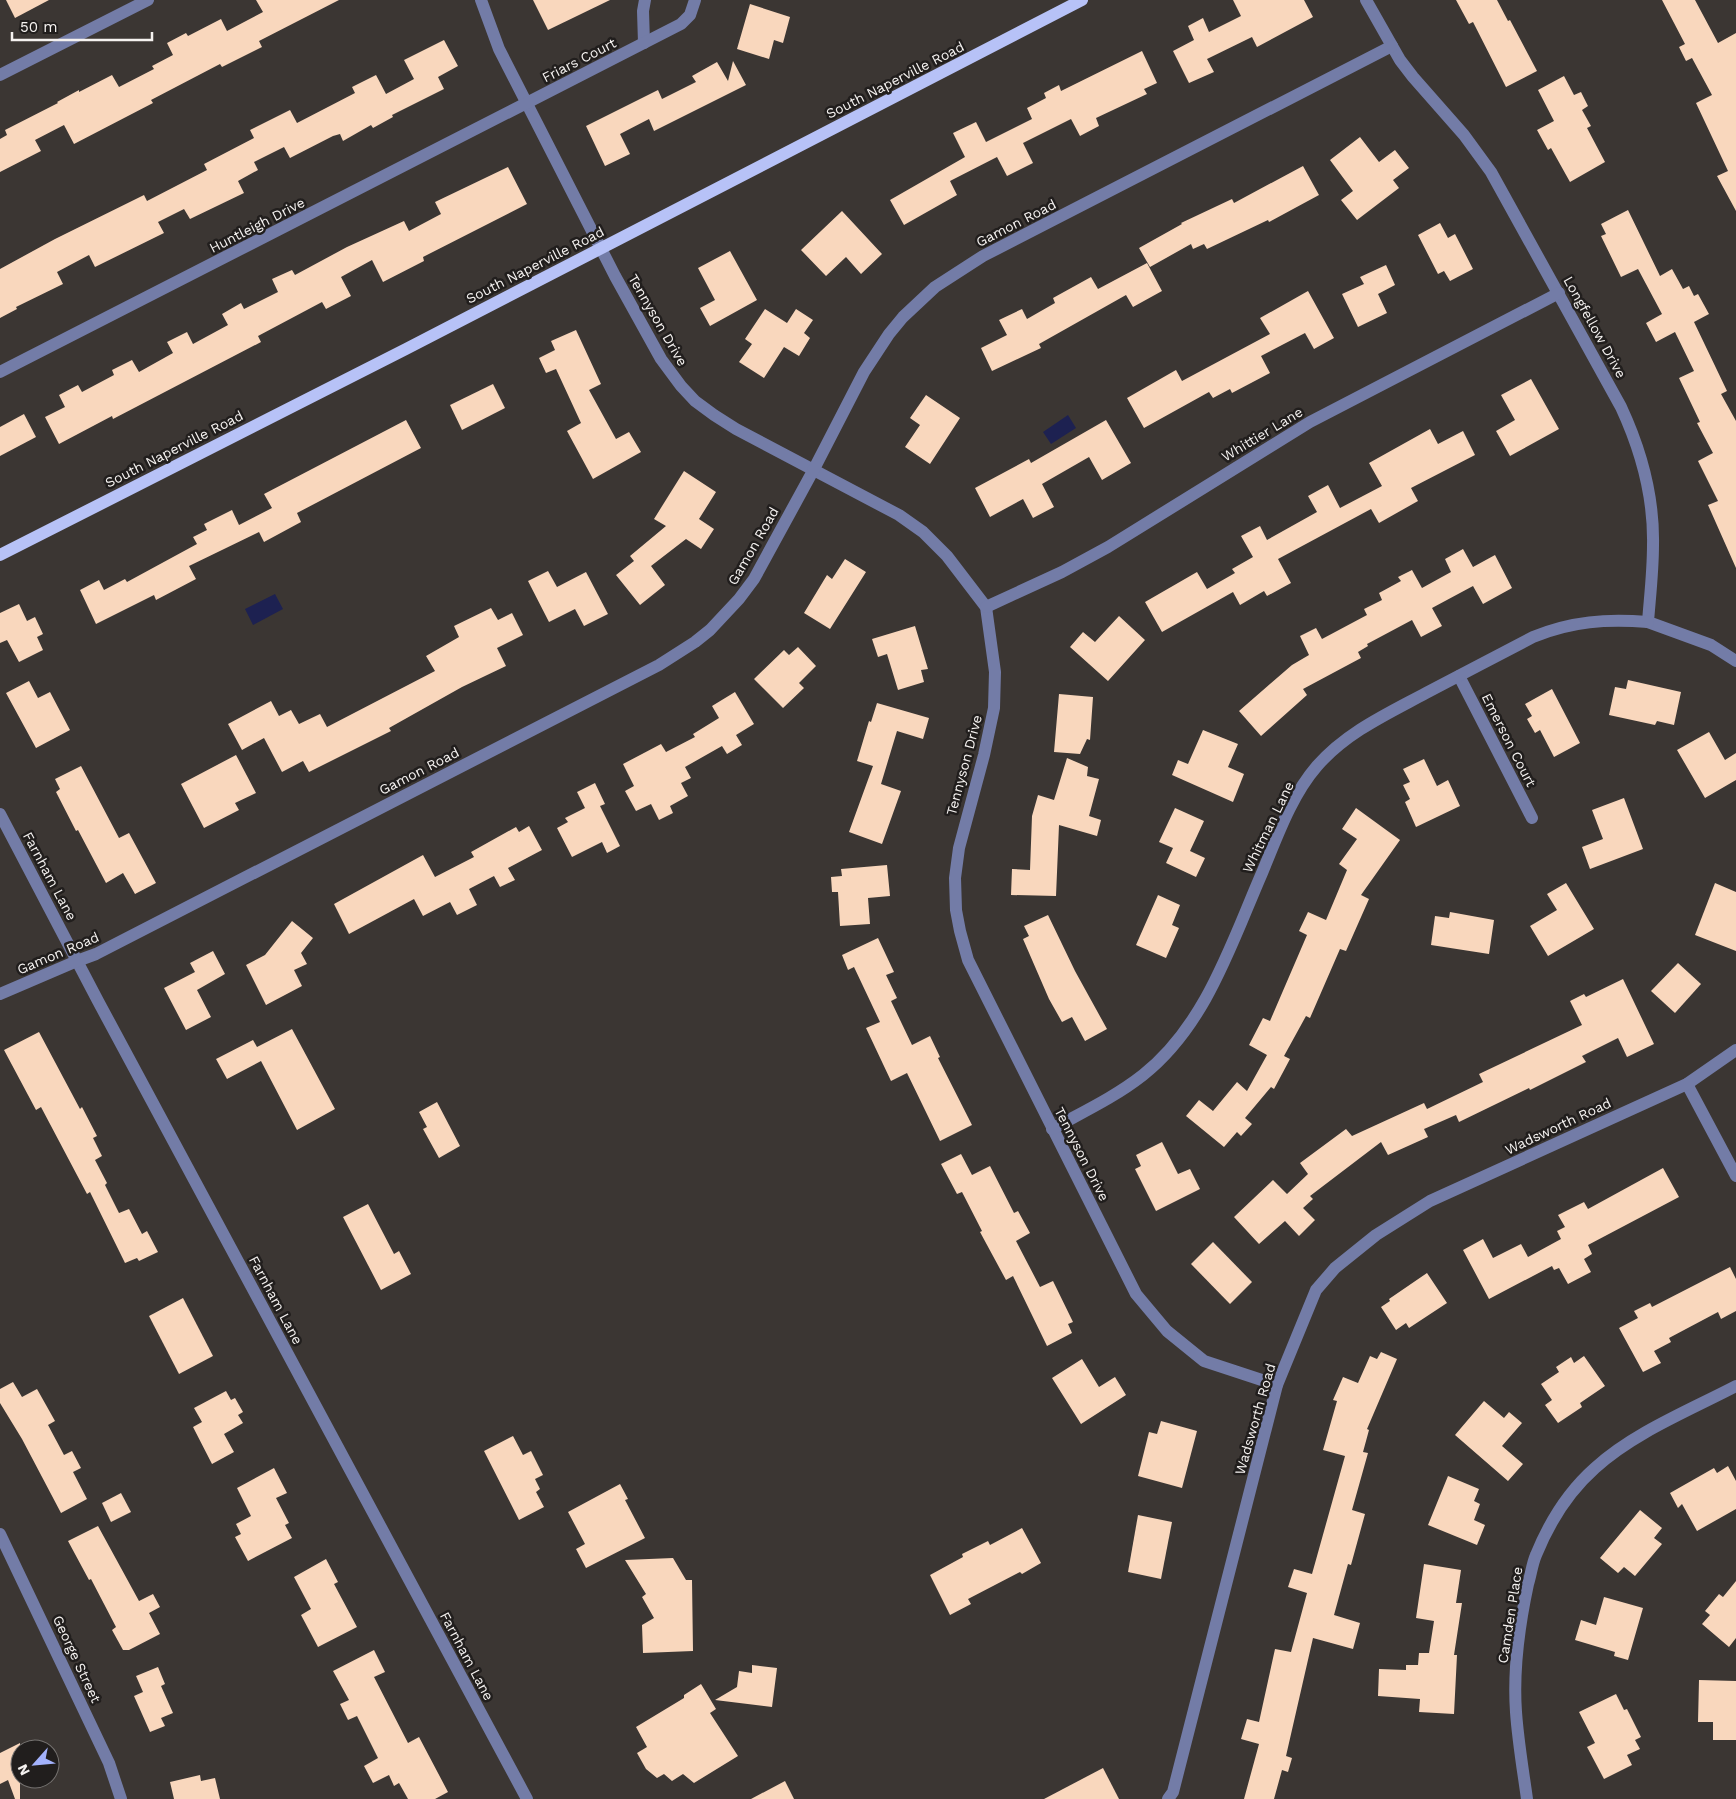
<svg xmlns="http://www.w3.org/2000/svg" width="1736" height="1799" font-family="'Work Sans',sans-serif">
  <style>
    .water { fill: #1d2151 }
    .building { fill: #f9d7bd }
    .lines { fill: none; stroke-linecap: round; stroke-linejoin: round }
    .minor { stroke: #737ca7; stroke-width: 12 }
    .major { stroke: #b7c2f7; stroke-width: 12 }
    .labels { text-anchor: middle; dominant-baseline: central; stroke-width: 5; stroke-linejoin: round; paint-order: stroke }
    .street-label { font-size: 14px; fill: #f5f2f0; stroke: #211e1d }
  </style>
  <rect width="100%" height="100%" fill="#3b3633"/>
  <g class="water">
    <polygon points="1068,415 1076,428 1051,444 1043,432"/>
    <polygon points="275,594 283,609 253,625 245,609"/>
  </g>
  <g class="building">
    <polygon points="6,0 49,0 15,18"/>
    <polygon points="256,0 339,0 259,41 262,47 222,67 220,64 151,100 153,103 74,144 64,125 35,140 41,151 0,172 0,139 7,135 5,130 58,103 57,102 79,90 79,92 112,75 119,87 154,69 152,66 173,55 167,43 186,33 188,36 221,19 227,31 263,12"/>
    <polygon points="533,0 610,0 548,30"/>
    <polygon points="1233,0 1304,0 1313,17 1257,47 1252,37 1207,59 1214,72 1189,83 1173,51 1194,40 1188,26 1203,18 1209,32 1241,16"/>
    <polygon points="1456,0 1497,0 1508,21 1510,20 1537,71 1506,87 1473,22 1469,24"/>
    <polygon points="1662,0 1695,0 1718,43 1736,33 1736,211 1717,176 1728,171 1696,103 1712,95 1692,58 1686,61 1679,47 1685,44"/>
    <polygon points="750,4 790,17 783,43 774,40 769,59 737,49"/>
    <polygon points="444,40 458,66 438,77 444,89 392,115 393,117 373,128 371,125 343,141 340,134 333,136 290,158 284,147 254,162 258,170 238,181 244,193 190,219 184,209 158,222 164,233 95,267 89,255 57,272 63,284 16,307 17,309 0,318 0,269 55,239 144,195 147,201 207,170 204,164 254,138 250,130 290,110 297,123 355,93 352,87 376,75 386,94 414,79 404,60"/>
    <polygon points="1142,51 1157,83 1144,89 1147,94 1096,118 1099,126 1080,136 1071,119 1023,143 1033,163 1007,176 997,157 950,181 957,195 904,225 890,200 965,157 953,133 976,122 986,142 1032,119 1027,108 1046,98 1044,93 1059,85 1061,91"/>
    <polygon points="733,61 746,85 654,131 649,119 620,134 630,154 605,166 586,126 658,90 662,99 696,82 692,76 717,62 728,81"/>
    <polygon points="1564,76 1574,95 1581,92 1588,106 1582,110 1591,126 1587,128 1605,162 1570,182 1551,148 1548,150 1537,130 1554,121 1538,90"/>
    <polygon points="1360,137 1379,162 1395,150 1409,168 1393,180 1399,188 1357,220 1341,200 1353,191 1330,160"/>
    <polygon points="1303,166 1319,195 1269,222 1268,220 1207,249 1204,244 1193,249 1191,244 1150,267 1139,248 1182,224 1181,223 1232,199 1234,203"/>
    <polygon points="508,167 527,204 423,257 424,261 383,282 372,260 341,277 351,296 326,309 322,302 258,336 261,342 113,419 112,416 59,444 45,417 65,407 59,395 78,385 82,392 114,375 112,370 132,360 139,372 173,353 167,342 187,332 193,344 228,325 222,314 241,303 244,309 278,292 272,279 292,270 295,275 347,247 404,221 409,231 441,214 435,202"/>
    <polygon points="1628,210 1660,276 1672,269 1683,289 1689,286 1694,296 1698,294 1709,314 1694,322 1727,391 1721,394 1736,421 1736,568 1708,505 1718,501 1698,461 1713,453 1697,423 1700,422 1679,378 1694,371 1675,332 1656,342 1646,323 1662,314 1638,269 1621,277 1601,236 1606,234 1601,224"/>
    <polygon points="842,211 882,254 861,274 846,257 826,276 801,250"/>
    <polygon points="1440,223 1448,238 1455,234 1473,269 1450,281 1444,271 1438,274 1418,235"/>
    <polygon points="730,251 757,300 710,326 700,308 715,300 698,268"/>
    <polygon points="1147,263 1162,291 1133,307 1126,295 1039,344 1041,348 992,371 981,348 1007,335 999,320 1022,309 1027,319 1055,303 1053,298 1091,277 1098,289"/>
    <polygon points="1386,265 1395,285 1378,294 1387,313 1358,327 1342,294 1364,284 1360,277"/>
    <polygon points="1308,291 1334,338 1314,349 1305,333 1261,356 1270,373 1232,393 1230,389 1213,398 1209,392 1144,428 1127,398 1176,370 1182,381 1270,334 1260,318"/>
    <polygon points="765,309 787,323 796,309 813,320 804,333 810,338 799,356 784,347 764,378 739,362 752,344 745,339"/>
    <polygon points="576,330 601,384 589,390 616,439 629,432 641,452 593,479 567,431 581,423 556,369 546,373 539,358 555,350 551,341"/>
    <polygon points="1531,379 1559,429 1510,456 1496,431 1515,420 1501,395"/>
    <polygon points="493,384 505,408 462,430 450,405"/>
    <polygon points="926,395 960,418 930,464 905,447 920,425 910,418"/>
    <polygon points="24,414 36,437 0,456 0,427"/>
    <polygon points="406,420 421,448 297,513 301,522 264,542 259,532 189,566 196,579 156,600 154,595 96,624 80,590 99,580 104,590 125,579 127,582 197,544 193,537 207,530 204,524 232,510 239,525 272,508 264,494"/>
    <polygon points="1106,420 1131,463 1102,480 1089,457 1042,484 1054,507 1033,518 1023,499 990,517 975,488 1029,459 1031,463"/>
    <polygon points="1430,429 1438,444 1463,431 1475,455 1411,488 1418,501 1379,523 1371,509 1278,559 1291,583 1267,596 1264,591 1240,605 1233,592 1162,632 1145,602 1197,572 1207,589 1235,573 1232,569 1253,557 1241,536 1260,526 1267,540 1317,512 1308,496 1328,485 1340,508 1382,486 1369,463"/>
    <polygon points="684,471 716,492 699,519 714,529 701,549 686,539 651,566 665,585 640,605 616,575 634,561 630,556 666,526 654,519"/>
    <polygon points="1463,549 1473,567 1495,555 1512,588 1483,604 1473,586 1432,608 1442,626 1421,637 1412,620 1367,644 1368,646 1358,652 1361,658 1303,689 1307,695 1261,736 1239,711 1292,665 1309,655 1300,636 1316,628 1322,639 1367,615 1364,609 1382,600 1379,593 1401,581 1398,577 1412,570 1422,588 1451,572 1445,559"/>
    <polygon points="845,559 866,572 830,629 804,613 827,575 832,579"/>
    <polygon points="548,571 557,587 586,572 608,614 584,626 575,609 549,622 528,581"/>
    <polygon points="19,604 27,621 35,617 43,634 37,637 43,650 19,662 7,640 0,643 0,613"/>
    <polygon points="491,608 498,620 512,613 523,635 497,648 506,666 462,687 389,728 391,731 309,772 303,761 282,772 264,738 242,750 228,724 271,701 279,716 291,710 299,724 320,714 327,727 435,671 426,656 459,637 454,626"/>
    <polygon points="1119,616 1145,640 1108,681 1070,647 1083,632 1095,642"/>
    <polygon points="915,626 928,669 921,670 924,682 898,690 887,654 878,657 872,639"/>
    <polygon points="798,647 816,666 799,683 804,688 783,708 754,679 784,650 789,655"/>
    <polygon points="1628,680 1681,692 1674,725 1657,721 1655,725 1609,715 1615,687 1626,689"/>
    <polygon points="29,681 38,698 50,692 70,730 36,748 6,693"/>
    <polygon points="1552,689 1580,743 1554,757 1540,730 1535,733 1527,719 1532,716 1525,704"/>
    <polygon points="735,692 754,724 736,735 742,745 727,754 722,746 685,767 691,778 681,783 688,796 670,806 673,813 659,820 651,804 636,811 625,791 634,786 623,764 661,744 666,752 695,737 693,734 719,718 712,706"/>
    <polygon points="1059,694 1093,697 1090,740 1087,739 1080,754 1054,752"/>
    <polygon points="877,703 929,718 923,739 897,731 881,784 901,791 882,844 849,832 873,766 857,761 869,721 871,722"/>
    <polygon points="1203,730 1238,744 1228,767 1244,774 1233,802 1172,775 1178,760 1188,764"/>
    <polygon points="1709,732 1725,760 1736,753 1736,780 1705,798 1677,750"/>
    <polygon points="236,755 256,793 235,803 239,810 204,828 181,784"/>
    <polygon points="1067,758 1088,767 1087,776 1099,779 1089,816 1101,820 1097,836 1059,825 1056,896 1011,895 1012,869 1030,870 1032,816 1038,795 1054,800"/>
    <polygon points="1424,759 1437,786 1448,780 1460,806 1416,827 1405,802 1410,799 1403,785 1410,782 1403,769"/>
    <polygon points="81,766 119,838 129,833 156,883 135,894 123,873 106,883 78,830 76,831 56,792 60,789 55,779"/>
    <polygon points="595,783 605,804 600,806 620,846 607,853 602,842 572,857 557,828 568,822 565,818 585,808 577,792"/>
    <polygon points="1624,798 1643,849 1590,869 1582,847 1603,839 1592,810"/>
    <polygon points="1175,808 1204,821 1190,851 1205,858 1196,877 1166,863 1173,848 1159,842"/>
    <polygon points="1356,808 1400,840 1361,895 1369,899 1346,951 1340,949 1310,1018 1306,1016 1284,1056 1290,1059 1274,1089 1271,1087 1245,1118 1252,1124 1241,1136 1237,1132 1224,1147 1186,1116 1199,1100 1213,1111 1237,1082 1247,1091 1267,1055 1249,1045 1263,1018 1270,1021 1307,935 1299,931 1308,912 1326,920 1347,870 1339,864 1357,839 1342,829"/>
    <polygon points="529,826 542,850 508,868 515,880 500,887 494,876 469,889 477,905 457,915 450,902 423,916 414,899 349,934 334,904 423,855 435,877 474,857 471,852 516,827 519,832"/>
    <polygon points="887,865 890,896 868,898 870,924 840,926 838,892 832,892 831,877 842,876 841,869"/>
    <polygon points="1566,883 1594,929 1548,956 1530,926 1557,910 1547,894"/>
    <polygon points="1715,883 1736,892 1736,951 1695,935"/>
    <polygon points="1158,895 1180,905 1172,925 1179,928 1166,958 1136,945"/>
    <polygon points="1450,912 1494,920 1489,954 1431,945 1435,916 1449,918"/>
    <polygon points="1048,915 1075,971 1107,1029 1085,1041 1072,1017 1062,1022 1049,999 1023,939 1029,936 1024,926"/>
    <polygon points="292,921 313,938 301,953 307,964 294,970 302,986 266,1005 246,965 265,955"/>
    <polygon points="878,938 894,972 886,975 897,998 891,1001 912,1045 930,1036 940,1057 938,1058 972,1125 940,1141 907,1073 891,1081 866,1028 880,1022 854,967 848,970 842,955"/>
    <polygon points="213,951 225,974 197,990 211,1017 186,1030 164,988 195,972 190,963"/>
    <polygon points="1678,963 1701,984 1675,1013 1651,991"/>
    <polygon points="1623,979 1654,1044 1627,1057 1618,1038 1582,1056 1586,1062 1530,1090 1529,1088 1459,1122 1456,1115 1424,1129 1428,1137 1388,1155 1381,1142 1310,1196 1313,1199 1303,1208 1315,1220 1299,1236 1285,1221 1259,1244 1234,1217 1273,1180 1287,1194 1308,1174 1300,1163 1346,1129 1352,1136 1424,1103 1427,1109 1483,1082 1479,1074 1582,1025 1570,1001 1584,994 1586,997"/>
    <polygon points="292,1029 335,1109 297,1130 261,1061 227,1079 216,1059 253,1040 257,1047"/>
    <polygon points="39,1032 80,1109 82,1107 97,1136 93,1138 102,1156 95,1160 107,1183 105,1185 119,1213 129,1209 142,1234 147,1231 158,1252 139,1261 137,1258 125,1263 90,1192 87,1194 41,1107 36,1110 4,1050"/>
    <polygon points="437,1102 460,1146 439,1158 423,1129 427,1127 419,1112"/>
    <polygon points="1162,1142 1178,1174 1190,1169 1200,1189 1156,1211 1135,1169 1141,1166 1136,1155"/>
    <polygon points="961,1154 972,1175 990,1166 1014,1213 1018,1211 1030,1233 1016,1241 1040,1287 1053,1281 1073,1322 1068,1324 1072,1333 1047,1346 1013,1276 1006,1280 980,1232 982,1231 962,1192 957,1194 941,1164"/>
    <polygon points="1663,1168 1679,1197 1588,1245 1592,1254 1584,1259 1591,1272 1568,1284 1559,1268 1554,1270 1552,1266 1489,1299 1463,1250 1483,1239 1493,1258 1521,1244 1528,1257 1561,1239 1557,1231 1565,1227 1558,1215 1584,1202 1588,1209"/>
    <polygon points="368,1204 394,1254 399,1251 411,1274 381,1290 343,1217"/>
    <polygon points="1213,1242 1252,1282 1230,1304 1191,1264"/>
    <polygon points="1730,1267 1736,1279 1736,1311 1721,1319 1718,1312 1669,1338 1671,1342 1654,1351 1661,1363 1643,1372 1619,1328 1638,1318 1634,1311 1650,1303 1652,1307"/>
    <polygon points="1427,1273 1447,1303 1409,1328 1406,1323 1396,1330 1381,1307 1390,1301 1389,1299"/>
    <polygon points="183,1298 213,1356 179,1374 149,1316"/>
    <polygon points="1381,1352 1397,1359 1367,1429 1369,1430 1363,1452 1368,1453 1352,1510 1365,1514 1351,1565 1348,1564 1334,1615 1360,1623 1353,1649 1313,1638 1286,1756 1292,1758 1288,1772 1282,1770 1274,1799 1244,1799 1259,1744 1241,1739 1247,1719 1259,1722 1275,1649 1291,1652 1307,1593 1288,1587 1294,1569 1312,1574 1345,1456 1323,1450 1337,1401 1333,1400 1343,1377 1358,1383 1370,1356 1377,1359"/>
    <polygon points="1584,1356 1605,1386 1580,1403 1582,1407 1558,1423 1545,1405 1552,1400 1541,1384 1559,1372 1556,1367 1571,1357 1574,1363"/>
    <polygon points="1082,1359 1099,1387 1115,1377 1126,1395 1081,1424 1052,1378"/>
    <polygon points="13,1382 22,1397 37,1389 55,1421 48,1425 64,1455 72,1451 81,1468 73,1472 87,1499 61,1513 22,1439 0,1403 0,1389"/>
    <polygon points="226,1391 231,1400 235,1398 243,1412 238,1415 243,1423 224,1434 234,1452 212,1464 193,1427 202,1422 194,1408"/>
    <polygon points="1484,1401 1504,1418 1509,1412 1522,1423 1502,1446 1523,1464 1508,1481 1455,1435"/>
    <polygon points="1161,1421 1197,1431 1182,1488 1138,1476 1149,1432 1157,1434"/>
    <polygon points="513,1436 523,1455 531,1451 543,1475 535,1479 540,1489 536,1492 544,1507 519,1520 484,1451"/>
    <polygon points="1728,1466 1736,1481 1736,1509 1697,1531 1682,1504 1678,1508 1670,1493 1714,1468 1717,1473"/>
    <polygon points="274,1468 287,1493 276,1498 289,1523 285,1525 292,1538 248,1561 235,1537 241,1534 236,1524 251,1516 237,1488"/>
    <polygon points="1448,1476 1479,1489 1474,1501 1480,1504 1474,1520 1485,1525 1477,1545 1428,1525"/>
    <polygon points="620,1484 628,1499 625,1500 645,1538 586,1568 576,1549 585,1544 568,1512"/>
    <polygon points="121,1493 131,1512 111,1522 102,1503"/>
    <polygon points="1640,1510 1662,1528 1654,1538 1662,1544 1635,1576 1624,1567 1618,1573 1600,1558"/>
    <polygon points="1138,1515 1172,1522 1161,1579 1128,1572"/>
    <polygon points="98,1526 139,1601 153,1594 160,1607 149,1613 160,1634 129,1650 123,1650 112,1630 116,1627 91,1579 89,1580 68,1541"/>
    <polygon points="1022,1528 1041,1563 1022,1574 1020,1572 968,1599 971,1604 950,1615 930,1575 963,1557 962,1554 988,1541 990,1545"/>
    <polygon points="673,1558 686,1580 692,1580 693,1651 643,1653 642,1625 654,1618 642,1597 646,1594 625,1560"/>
    <polygon points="326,1559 338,1582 334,1584 357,1627 318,1647 301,1615 311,1609 294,1577"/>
    <polygon points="1424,1564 1461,1570 1456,1603 1462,1603 1454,1655 1457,1655 1454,1714 1419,1712 1420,1699 1378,1696 1379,1669 1406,1670 1406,1665 1418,1665 1419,1653 1429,1653 1434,1621 1416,1618"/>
    <polygon points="1736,1581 1736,1638 1729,1647 1702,1624 1710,1615 1705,1611 1719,1594 1723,1597"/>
    <polygon points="1604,1597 1643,1608 1628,1660 1614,1656 1615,1652 1575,1640 1581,1620 1596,1625"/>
    <polygon points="374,1650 385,1672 374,1677 408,1743 419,1737 448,1792 435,1799 408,1799 399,1783 394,1786 389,1775 373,1783 364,1766 378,1758 357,1716 348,1720 340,1704 349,1700 333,1671"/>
    <polygon points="752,1665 777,1668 772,1707 715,1700 737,1687 739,1671 752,1673"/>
    <polygon points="158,1667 165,1684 161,1686 173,1713 161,1718 165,1726 150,1732 134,1696 143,1692 136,1676"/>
    <polygon points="1699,1680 1736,1681 1736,1740 1713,1740 1713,1722 1698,1722"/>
    <polygon points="701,1684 716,1709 710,1713 738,1756 694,1783 683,1774 672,1781 664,1774 657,1778 646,1769 637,1753 647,1747 636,1727 684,1698 684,1695"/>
    <polygon points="1616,1694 1624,1710 1627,1709 1641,1737 1635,1740 1640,1749 1627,1755 1632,1765 1604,1779 1587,1747 1595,1743 1579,1712"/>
    <polygon points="20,1743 20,1799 15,1799 8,1780 0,1784 0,1753"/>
    <polygon points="1103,1768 1119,1799 1044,1799"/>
    <polygon points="200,1775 201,1781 215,1778 220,1799 174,1799 170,1782"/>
    <polygon points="785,1781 794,1799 751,1799"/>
  </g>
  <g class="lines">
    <g class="minor">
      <polyline points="481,0 499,49 615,276 661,359 681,386 695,401 714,415 736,429 899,515 923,532 947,556 986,607 995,672 994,708 984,755 959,848 955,878 956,910 960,931 968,960 1136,1294 1167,1331 1204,1361 1277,1385"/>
      <path d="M1366,0L1400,60L1413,77L1464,135L1491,172L1621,407C1641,450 1654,497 1653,545C1653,571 1650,596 1648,622L1711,645L1736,661"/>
      <polyline points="644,43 643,11 645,0"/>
      <polyline points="0,75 148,0"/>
      <polyline points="0,372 681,24 690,15 695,0"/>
      <polyline points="986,607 1062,572 1108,547 1310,422 1559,293"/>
      <polyline points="1459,676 1532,818"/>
      <polyline points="0,814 98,1001 527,1799"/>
      <polyline points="0,994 77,961 96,954 659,665 695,642 710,630 739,599 754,579 814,469 864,372 889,334 903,317 935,287 983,256 1392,46"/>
      <polyline points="1687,1084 1736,1176"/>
      <path d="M1052,1129C1083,1112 1115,1097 1143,1075C1206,1025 1231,944 1262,873C1277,837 1291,796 1317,766C1347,732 1387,714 1426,693C1462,674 1497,656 1533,637C1572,621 1606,619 1648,622"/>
      <polyline points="0,1534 109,1763 121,1799"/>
      <polyline points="1168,1799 1173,1792 1277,1385 1316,1290 1335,1268 1376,1235 1430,1201 1687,1084 1736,1050"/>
      <path d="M1527,1799C1523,1770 1518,1741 1516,1712C1513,1670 1519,1626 1528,1584C1531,1575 1532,1564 1536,1555C1549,1523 1569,1491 1595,1468C1633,1433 1690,1410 1736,1386"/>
    </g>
    <polyline class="major" points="0,555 406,349 1082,0"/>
  </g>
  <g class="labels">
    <g class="street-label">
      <text transform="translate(579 60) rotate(-27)">Friars Court</text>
      <text transform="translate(895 80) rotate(-27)">South Naperville Road</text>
      <text transform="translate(1016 223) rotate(-27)">Gamon Road</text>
      <text transform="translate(257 225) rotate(-27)">Huntleigh Drive</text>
      <text transform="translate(535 265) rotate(-27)">South Naperville Road</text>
      <text transform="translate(658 320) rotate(60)">Tennyson Drive</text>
      <text transform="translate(1595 327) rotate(61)">Longfellow Drive</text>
      <text transform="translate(1262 434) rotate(-31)">Whittier Lane</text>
      <text transform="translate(174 449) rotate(-27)">South Naperville Road</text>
      <text transform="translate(753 546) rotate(-60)">Gamon Road</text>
      <text transform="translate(1509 740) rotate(63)">Emerson Court</text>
      <text transform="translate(964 765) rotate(-75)">Tennyson Drive</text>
      <text transform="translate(419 771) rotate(-27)">Gamon Road</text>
      <text transform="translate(1268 827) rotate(-64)">Whitman Lane</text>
      <text transform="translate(50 876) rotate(62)">Farnham Lane</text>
      <text transform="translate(58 953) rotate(-23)">Gamon Road</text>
      <text transform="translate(1558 1126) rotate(-25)">Wadsworth Road</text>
      <text transform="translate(1082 1154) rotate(63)">Tennyson Drive</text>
      <text transform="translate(276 1300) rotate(62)">Farnham Lane</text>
      <text transform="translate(1255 1419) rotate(-74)">Wadsworth Road</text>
      <text transform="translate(1510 1615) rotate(-81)">Camden Place</text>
      <text transform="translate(467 1656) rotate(62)">Farnham Lane</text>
      <text transform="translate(77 1659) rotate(65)">George Street</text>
    </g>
  </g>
  <g transform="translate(35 1764) rotate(243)"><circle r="24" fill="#211e1d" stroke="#767371"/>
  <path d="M0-4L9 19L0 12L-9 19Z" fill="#a3b2fc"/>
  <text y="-8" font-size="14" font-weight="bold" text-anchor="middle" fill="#f5f2f0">N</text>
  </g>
  <path d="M12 32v8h140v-8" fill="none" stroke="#f5f2f0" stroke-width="2.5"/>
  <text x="20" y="32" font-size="15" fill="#f5f2f0" stroke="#211e1d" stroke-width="4" paint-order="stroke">50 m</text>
</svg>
